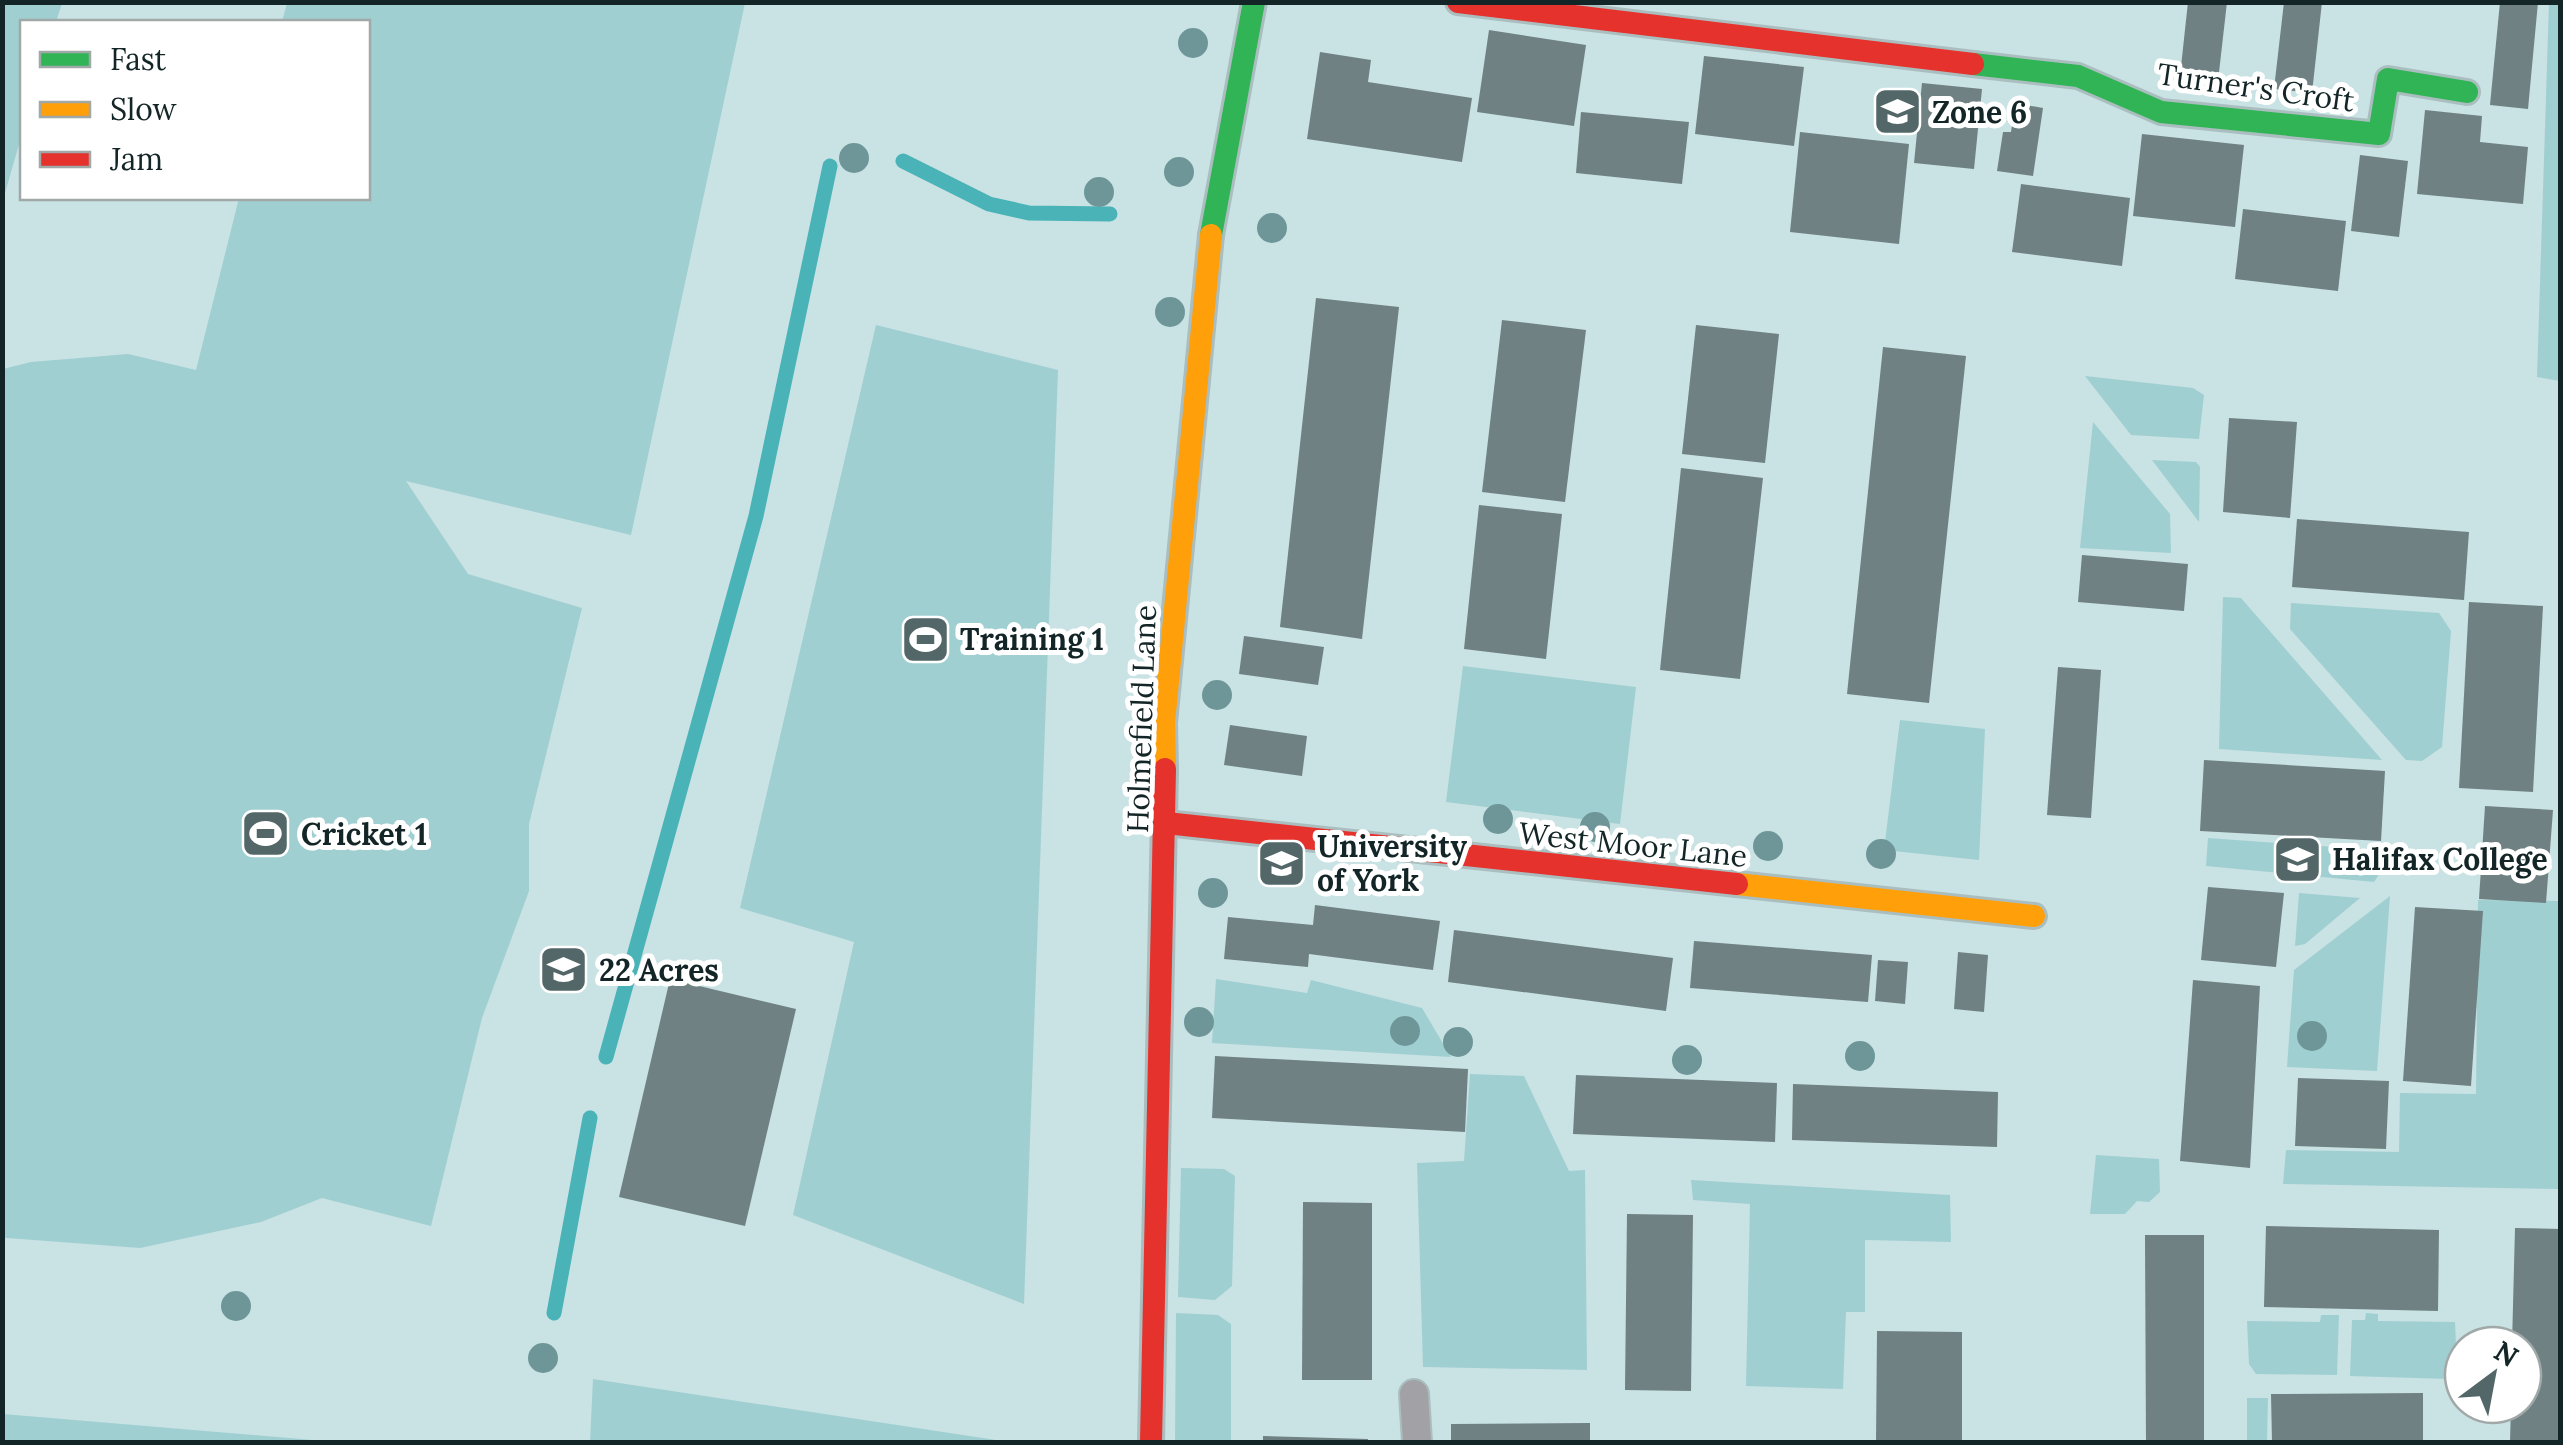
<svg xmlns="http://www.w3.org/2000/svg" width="2563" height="1445" font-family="Lora,serif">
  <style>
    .green { fill: #a0cfd2 }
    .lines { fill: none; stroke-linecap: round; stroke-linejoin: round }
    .stream { stroke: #4ab3b8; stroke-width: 15 }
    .building { fill: #6f8182 }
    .lane-casing { stroke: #abbebf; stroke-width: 32 }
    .fast-casing { stroke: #abbebf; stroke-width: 28 }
    .slow-casing { stroke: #abbebf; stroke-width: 28 }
    .jam-casing { stroke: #abbebf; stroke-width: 28 }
    .lane { stroke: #a2a2a6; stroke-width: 28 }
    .fast { stroke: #30b455; stroke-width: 22 }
    .slow { stroke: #ff9f0a; stroke-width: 22 }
    .jam { stroke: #e5322d; stroke-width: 22 }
    .tree { fill: #6e9698 }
    .labels { text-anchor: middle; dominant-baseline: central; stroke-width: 10; stroke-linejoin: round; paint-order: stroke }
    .street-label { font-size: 30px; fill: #132526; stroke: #fff }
    .poi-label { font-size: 30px; font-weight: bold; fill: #132526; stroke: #fff; text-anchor: start }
  </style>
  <rect width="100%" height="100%" fill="#c9e2e4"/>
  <g class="green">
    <polygon points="3,2 62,3 56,22 22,22 22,134 3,200"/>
    <polygon points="287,3 745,3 631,535 406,481 468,574 582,608 529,824 529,891 482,1018 431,1226 322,1198 261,1222 140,1248 7,1238 2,1237 3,369 31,362 128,354 196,370 239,198 368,198 368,22 282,22"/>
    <polygon points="2549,3 2560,3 2560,381 2537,377"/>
    <polygon points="876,325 1058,370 1024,1304 793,1215 854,942 740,908"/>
    <polygon points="2085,376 2193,388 2204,395 2199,439 2131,435"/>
    <polygon points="2093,422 2170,514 2171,553 2080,548"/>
    <polygon points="2152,460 2196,462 2200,467 2199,522"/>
    <polygon points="2223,597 2241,598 2382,760 2219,749"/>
    <polygon points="2291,603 2439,613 2451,631 2442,747 2422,761 2406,760 2290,629"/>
    <polygon points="1463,666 1636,687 1620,824 1446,802"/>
    <polygon points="1900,720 1985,729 1979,860 1884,850"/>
    <polygon points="2208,838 2377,850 2380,873 2374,882 2206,866"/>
    <polygon points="2299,893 2360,898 2305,944 2295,946"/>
    <polygon points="2390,896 2377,1071 2287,1067 2294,970"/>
    <polygon points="2478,900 2559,901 2560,1189 2283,1184 2286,1150 2399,1152 2400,1093 2476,1094"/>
    <polygon points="1216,979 1307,993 1311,980 1422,1008 1451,1057 1212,1043"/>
    <polygon points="1470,1074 1524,1076 1569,1171 1585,1170 1587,1370 1423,1367 1417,1163 1464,1161"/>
    <polygon points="2096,1155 2159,1159 2160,1192 2149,1202 2137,1201 2125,1214 2090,1214"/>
    <polygon points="1181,1168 1224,1169 1235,1176 1232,1286 1215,1300 1178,1297"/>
    <polygon points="1691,1180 1950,1195 1951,1242 1865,1240 1865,1312 1846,1312 1843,1389 1746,1386 1750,1204 1693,1200"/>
    <polygon points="1176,1313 1218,1315 1231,1324 1231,1442 1175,1442"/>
    <polygon points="2366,1313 2378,1314 2378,1321 2455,1322 2457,1371 2449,1379 2350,1376 2352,1320 2365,1320"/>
    <polygon points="2321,1315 2339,1315 2337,1375 2256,1374 2249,1364 2247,1321 2320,1322"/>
    <polygon points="593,1379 1009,1442 590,1442"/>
    <polygon points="2247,1398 2268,1398 2267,1442 2247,1442"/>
    <polygon points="2,1414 3,1414 336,1442 3,1442"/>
  </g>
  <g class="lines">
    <g class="stream">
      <polyline points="903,161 989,204 1029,213 1110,214"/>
      <polyline points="606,1057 756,516 830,166"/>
      <polyline points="554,1313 590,1118"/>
    </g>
  </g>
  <g class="building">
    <polygon points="2188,2 2227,2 2218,81 2180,76"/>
    <polygon points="2284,2 2322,2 2312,93 2274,89"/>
    <polygon points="2500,2 2538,2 2528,109 2490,105"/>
    <polygon points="1489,30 1586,45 1574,126 1477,112"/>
    <polygon points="1320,52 1371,60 1368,82 1472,98 1462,162 1307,139"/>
    <polygon points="1704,56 1804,67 1794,146 1695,134"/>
    <polygon points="1922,83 1982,89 1974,169 1914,163"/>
    <polygon points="2015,103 2043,108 2033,176 1997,171 2003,132 2011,132"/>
    <polygon points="2425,110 2482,116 2480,142 2528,147 2523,204 2417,194"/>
    <polygon points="1581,112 1689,122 1682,184 1576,173"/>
    <polygon points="1800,132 1909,144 1899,244 1790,232"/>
    <polygon points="2142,134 2244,145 2235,227 2133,216"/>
    <polygon points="2360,155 2408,161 2399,237 2351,231"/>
    <polygon points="2021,184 2130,198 2122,266 2012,252"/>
    <polygon points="2243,209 2346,221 2338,291 2235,279"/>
    <polygon points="1316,298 1399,307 1362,639 1280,627"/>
    <polygon points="1502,320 1586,330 1565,502 1482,492"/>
    <polygon points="1696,325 1779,334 1765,463 1682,454"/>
    <polygon points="1883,347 1966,356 1929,703 1847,694"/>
    <polygon points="2229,418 2297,422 2290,518 2223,512"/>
    <polygon points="1681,468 1763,478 1740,679 1660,670"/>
    <polygon points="1479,505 1562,514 1546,659 1464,649"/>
    <polygon points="2297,519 2469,532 2464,600 2292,587"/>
    <polygon points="2082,555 2188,564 2184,611 2078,602"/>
    <polygon points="2469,602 2543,606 2533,792 2459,788"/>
    <polygon points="1244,636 1324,647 1318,685 1239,674"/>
    <polygon points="2058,667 2101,670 2091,818 2047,815"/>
    <polygon points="1230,725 1307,736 1302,776 1224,765"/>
    <polygon points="2204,760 2385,771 2381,841 2200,831"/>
    <polygon points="2485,806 2553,810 2546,903 2479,899"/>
    <polygon points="2208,887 2284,893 2276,967 2201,960"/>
    <polygon points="1315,905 1440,921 1433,970 1309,954 1308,967 1224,959 1228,917 1313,925"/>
    <polygon points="2415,907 2483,911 2471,1086 2403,1081"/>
    <polygon points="1454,930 1673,958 1666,1011 1448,982"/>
    <polygon points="1694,941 1872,955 1868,1002 1690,988"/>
    <polygon points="1958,952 1988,955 1984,1012 1954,1009"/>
    <polygon points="1878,960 1908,962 1905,1004 1875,1001"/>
    <polygon points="670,979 796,1009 745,1226 619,1197"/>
    <polygon points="2193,980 2260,986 2250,1168 2180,1161"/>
    <polygon points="1215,1056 1468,1069 1465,1132 1212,1118"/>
    <polygon points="1576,1075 1777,1083 1775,1142 1573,1134"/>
    <polygon points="2298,1078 2389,1081 2386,1149 2295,1146"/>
    <polygon points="1793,1084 1998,1092 1997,1147 1792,1140"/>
    <polygon points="1303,1202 1372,1203 1372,1380 1302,1380"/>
    <polygon points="1627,1214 1693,1215 1691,1391 1625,1390"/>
    <polygon points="2266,1226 2439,1230 2438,1311 2264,1307"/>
    <polygon points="2515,1228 2560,1229 2560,1442 2510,1442 2511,1405 2523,1405 2523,1345 2512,1345"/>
    <polygon points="2145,1235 2204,1235 2204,1442 2146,1442"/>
    <polygon points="1877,1331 1962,1332 1962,1442 1876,1442"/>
    <polygon points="2423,1393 2423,1442 2272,1442 2271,1394"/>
    <polygon points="1590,1423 1590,1442 1451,1442 1451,1424"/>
    <polygon points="1263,1436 1368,1439 1368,1442 1263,1442"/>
  </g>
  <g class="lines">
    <defs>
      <polyline id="lane" points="1414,1394 1417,1442"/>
      <g id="fast">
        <polyline points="1973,64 2078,76 2161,112 2379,134 2388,79 2467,92"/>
        <polyline points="1211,235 1254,2"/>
      </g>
      <g id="slow">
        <polyline points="1165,769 1164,723 1211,235"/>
        <polyline points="1737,884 2034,916"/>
      </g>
      <g id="jam">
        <polyline points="1458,2 1973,64"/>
        <polyline points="1166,823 1737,884"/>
        <polyline points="1151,1442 1165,769"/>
      </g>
    </defs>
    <use href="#lane" class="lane-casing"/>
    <use href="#fast" class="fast-casing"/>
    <use href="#slow" class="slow-casing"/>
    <use href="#jam" class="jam-casing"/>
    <use href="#lane" class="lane"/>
    <use href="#fast" class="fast"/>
    <use href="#slow" class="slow"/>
    <use href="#jam" class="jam"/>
  </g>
  <g class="tree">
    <circle cx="1193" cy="43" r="15"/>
    <circle cx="854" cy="158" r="15"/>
    <circle cx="1179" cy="172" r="15"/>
    <circle cx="1099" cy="192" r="15"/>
    <circle cx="1272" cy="228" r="15"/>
    <circle cx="1170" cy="312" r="15"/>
    <circle cx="1217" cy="695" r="15"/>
    <circle cx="1498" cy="819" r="15"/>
    <circle cx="1595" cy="827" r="15"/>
    <circle cx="1768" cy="846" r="15"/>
    <circle cx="1881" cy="854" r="15"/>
    <circle cx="1213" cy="893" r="15"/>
    <circle cx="1199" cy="1022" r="15"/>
    <circle cx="1405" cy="1031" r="15"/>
    <circle cx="2312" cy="1036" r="15"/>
    <circle cx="1458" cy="1042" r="15"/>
    <circle cx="1860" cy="1056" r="15"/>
    <circle cx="1687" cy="1060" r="15"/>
    <circle cx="236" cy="1306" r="15"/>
    <circle cx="543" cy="1358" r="15"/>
  </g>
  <defs>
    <symbol id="university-square" viewBox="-11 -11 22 22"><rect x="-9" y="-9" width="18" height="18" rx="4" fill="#536768" stroke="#fff"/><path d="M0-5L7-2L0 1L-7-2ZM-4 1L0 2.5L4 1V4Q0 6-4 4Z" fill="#fff"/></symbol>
    <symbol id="stadium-square" viewBox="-11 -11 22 22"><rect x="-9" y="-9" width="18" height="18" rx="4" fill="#536768" stroke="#fff"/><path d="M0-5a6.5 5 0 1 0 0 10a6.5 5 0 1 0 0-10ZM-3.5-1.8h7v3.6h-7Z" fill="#fff"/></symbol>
  </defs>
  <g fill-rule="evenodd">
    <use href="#university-square" x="1870" y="84" width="55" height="55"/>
    <use href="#stadium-square" x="898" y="612" width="55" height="55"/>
    <use href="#stadium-square" x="238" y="806" width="55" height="55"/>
    <use href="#university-square" x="2270" y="832" width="55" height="55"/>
    <use href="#university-square" x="1254" y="836" width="55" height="55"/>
    <use href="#university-square" x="536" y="942" width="55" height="55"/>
  </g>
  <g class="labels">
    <g class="street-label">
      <text transform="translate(2256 87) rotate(8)">Turner's Croft</text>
      <text transform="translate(1141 719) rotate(-88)">Holmefield Lane</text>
      <text transform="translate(1633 844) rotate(6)">West Moor Lane</text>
    </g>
    <g class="poi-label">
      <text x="1932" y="112">Zone 6</text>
      <text x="960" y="639">Training 1</text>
      <text x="301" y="834">Cricket 1</text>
      <text x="1317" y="846">University<tspan x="1317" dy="34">of York</tspan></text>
      <text x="2332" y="859">Halifax College</text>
      <text x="599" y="970">22 Acres</text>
    </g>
  </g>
  <rect width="2563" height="1445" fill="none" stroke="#132526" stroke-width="10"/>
  <rect x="20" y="20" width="350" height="180" fill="#ffffff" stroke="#a1a8a8" stroke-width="2.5"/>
  <rect x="40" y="52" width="50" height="15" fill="#30b455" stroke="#a1a8a8" stroke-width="2.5"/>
  <text x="110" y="70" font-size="30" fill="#132526">Fast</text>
  <rect x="40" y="102" width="50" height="15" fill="#ff9f0a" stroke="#a1a8a8" stroke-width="2.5"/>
  <text x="110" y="120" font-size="30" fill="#132526">Slow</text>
  <rect x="40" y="152" width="50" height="15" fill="#e5322d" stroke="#a1a8a8" stroke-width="2.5"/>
  <text x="110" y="170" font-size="30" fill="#132526">Jam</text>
  <g transform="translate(2493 1375) rotate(32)"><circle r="48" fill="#ffffff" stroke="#a1a8a8" stroke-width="2.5"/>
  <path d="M0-8L18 38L0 25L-18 38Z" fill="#536768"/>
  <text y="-15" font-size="28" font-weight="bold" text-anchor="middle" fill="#132526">N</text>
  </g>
</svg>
